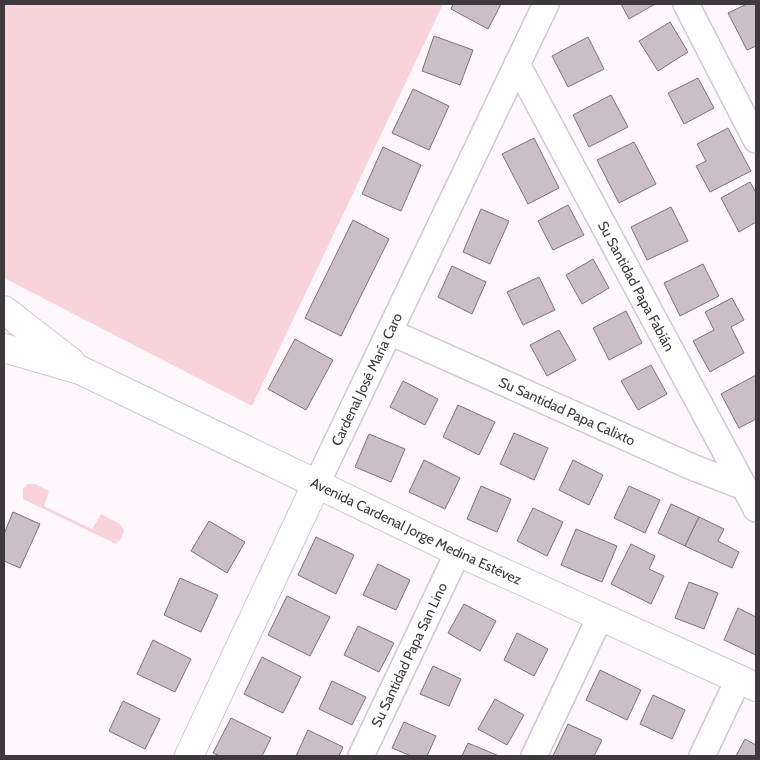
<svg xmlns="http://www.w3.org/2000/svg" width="760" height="760" font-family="Cabin,sans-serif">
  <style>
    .green { fill: #f8d4da }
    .building { fill: #cbbec4; stroke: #7d7278 }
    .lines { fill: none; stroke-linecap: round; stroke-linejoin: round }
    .minor-casing { stroke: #d0c7d0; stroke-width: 28 }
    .tertiary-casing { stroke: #d0c7d0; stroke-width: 30 }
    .minor { stroke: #fff; stroke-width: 25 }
    .tertiary { stroke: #fff; stroke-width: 28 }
    .labels { text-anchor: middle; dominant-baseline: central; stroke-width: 5; stroke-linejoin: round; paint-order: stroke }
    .street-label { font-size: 14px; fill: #3d393d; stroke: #fef7fe }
  </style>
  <rect width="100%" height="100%" fill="#fef7fe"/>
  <g class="green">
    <polygon points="4,4 443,4 252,406 4,278"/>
    <polygon points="28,484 35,484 49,491 44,506 92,529 101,514 120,524 124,530 121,539 116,544 23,499 23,488"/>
  </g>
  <g class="building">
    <polygon points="453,4 501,4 488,29 451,9"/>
    <polygon points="621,4 655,4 629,19"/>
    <polygon points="747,4 756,4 756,46 747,50 728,13"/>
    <polygon points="670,22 688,52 658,71 639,41"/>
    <polygon points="434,36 473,50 460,85 422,71"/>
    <polygon points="588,37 604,69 568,87 552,56"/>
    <polygon points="698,78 714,108 684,124 668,93"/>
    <polygon points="413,89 449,106 429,150 392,133"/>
    <polygon points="611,95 628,127 589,147 573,115"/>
    <polygon points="728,128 751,171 710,192 696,166 706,161 697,144"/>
    <polygon points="534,138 559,188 528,204 502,154"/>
    <polygon points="634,142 656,184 619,203 597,160"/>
    <polygon points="383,147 421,165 401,211 362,194"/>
    <polygon points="750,182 756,193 756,222 739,232 721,198"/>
    <polygon points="568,205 584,235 553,250 538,221"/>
    <polygon points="671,207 688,241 647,260 631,227"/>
    <polygon points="481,209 509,221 490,264 463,252"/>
    <polygon points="353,220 389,239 341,336 305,318"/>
    <polygon points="593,259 609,288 582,304 566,275"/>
    <polygon points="703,264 719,296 680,316 664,283"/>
    <polygon points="452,266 486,282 472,314 438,297"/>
    <polygon points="539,277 555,310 523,325 507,292"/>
    <polygon points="732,298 744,320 731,327 744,353 710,372 693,341 714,330 705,312"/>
    <polygon points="626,311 642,343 609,360 593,328"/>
    <polygon points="559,330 576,360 547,376 530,345"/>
    <polygon points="295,339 333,360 306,410 268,389"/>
    <polygon points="651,365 667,394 638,410 621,381"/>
    <polygon points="756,375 756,419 739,428 721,394"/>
    <polygon points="403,381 438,399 425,425 390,407"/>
    <polygon points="458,405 495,422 479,455 443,437"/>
    <polygon points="514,433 548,448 534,480 500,464"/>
    <polygon points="369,434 405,449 391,482 355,467"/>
    <polygon points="424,460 460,478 445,509 409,492"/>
    <polygon points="573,460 603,475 589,505 559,490"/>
    <polygon points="481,486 511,499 497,532 467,519"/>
    <polygon points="629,486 660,500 645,533 614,518"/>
    <polygon points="671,504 699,517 685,546 658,533"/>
    <polygon points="533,508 563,522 547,556 517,541"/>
    <polygon points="13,512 40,524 20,568 4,561 4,534"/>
    <polygon points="699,517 724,529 718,541 739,552 732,568 685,546"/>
    <polygon points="209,521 245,542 227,573 191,551"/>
    <polygon points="576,529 617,546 602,582 561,565"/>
    <polygon points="316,537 354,555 336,594 298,575"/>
    <polygon points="631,544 655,556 649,569 664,576 651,604 611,584"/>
    <polygon points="378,564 410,580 396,610 363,595"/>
    <polygon points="180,578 218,595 201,632 164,615"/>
    <polygon points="689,582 718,593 704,629 675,618"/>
    <polygon points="287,596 330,617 310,656 268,635"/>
    <polygon points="464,604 496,621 480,651 448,633"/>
    <polygon points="738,608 756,617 756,655 724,640"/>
    <polygon points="358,626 394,643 379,672 344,655"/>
    <polygon points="517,633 548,649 534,676 504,660"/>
    <polygon points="153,640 191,659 175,692 137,674"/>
    <polygon points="262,657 301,677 283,713 244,694"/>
    <polygon points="433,666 461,679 449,706 420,694"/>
    <polygon points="600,670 641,690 627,720 586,700"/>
    <polygon points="332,681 366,697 352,725 319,709"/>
    <polygon points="653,695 685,710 672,739 640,724"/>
    <polygon points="495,699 524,715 507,745 478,729"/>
    <polygon points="123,701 160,719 145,749 109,731"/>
    <polygon points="231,718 271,738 262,756 220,756 213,753"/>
    <polygon points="404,722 436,736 427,756 411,756 392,748"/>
    <polygon points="568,724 602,740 594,756 553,756"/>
    <polygon points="308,730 343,747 339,756 296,756"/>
    <polygon points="745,739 756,745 756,756 736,756"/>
    <polygon points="468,743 499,756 462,756"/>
  </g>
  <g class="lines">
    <defs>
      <g id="minor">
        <polyline points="686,4 756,140"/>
        <path id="s1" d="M517,64L756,509"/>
        <path id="s2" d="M390,332L692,467L744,487"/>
        <path id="s3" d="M317,483L546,4"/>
        <path id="s4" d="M361,756L458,552"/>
        <polyline points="534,756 600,617"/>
        <polyline points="702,756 739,678"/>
      </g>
      <g id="tertiary">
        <polyline points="4,310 71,362"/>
        <path id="s5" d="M4,348L80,370L458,552L756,687"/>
        <polyline points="189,756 317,483"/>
      </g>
    </defs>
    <use href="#minor" class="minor-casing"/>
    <use href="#tertiary" class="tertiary-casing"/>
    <use href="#minor" class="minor"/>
    <use href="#tertiary" class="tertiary"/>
  </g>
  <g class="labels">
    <g class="street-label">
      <text stroke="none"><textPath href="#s1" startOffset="252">Su Santidad Papa Fabián</textPath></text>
      <text stroke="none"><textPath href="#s3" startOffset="115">Cardenal José María Caro</textPath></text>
      <text stroke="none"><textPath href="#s2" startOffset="194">Su Santidad Papa Calixto</textPath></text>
      <text stroke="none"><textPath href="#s5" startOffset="452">Avenida Cardenal Jorge Medina Estévez</textPath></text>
      <text stroke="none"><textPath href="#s4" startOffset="112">Su Santidad Papa San Lino</textPath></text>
    </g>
  </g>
  <rect width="760" height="760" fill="none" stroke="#3d393d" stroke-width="10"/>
</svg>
